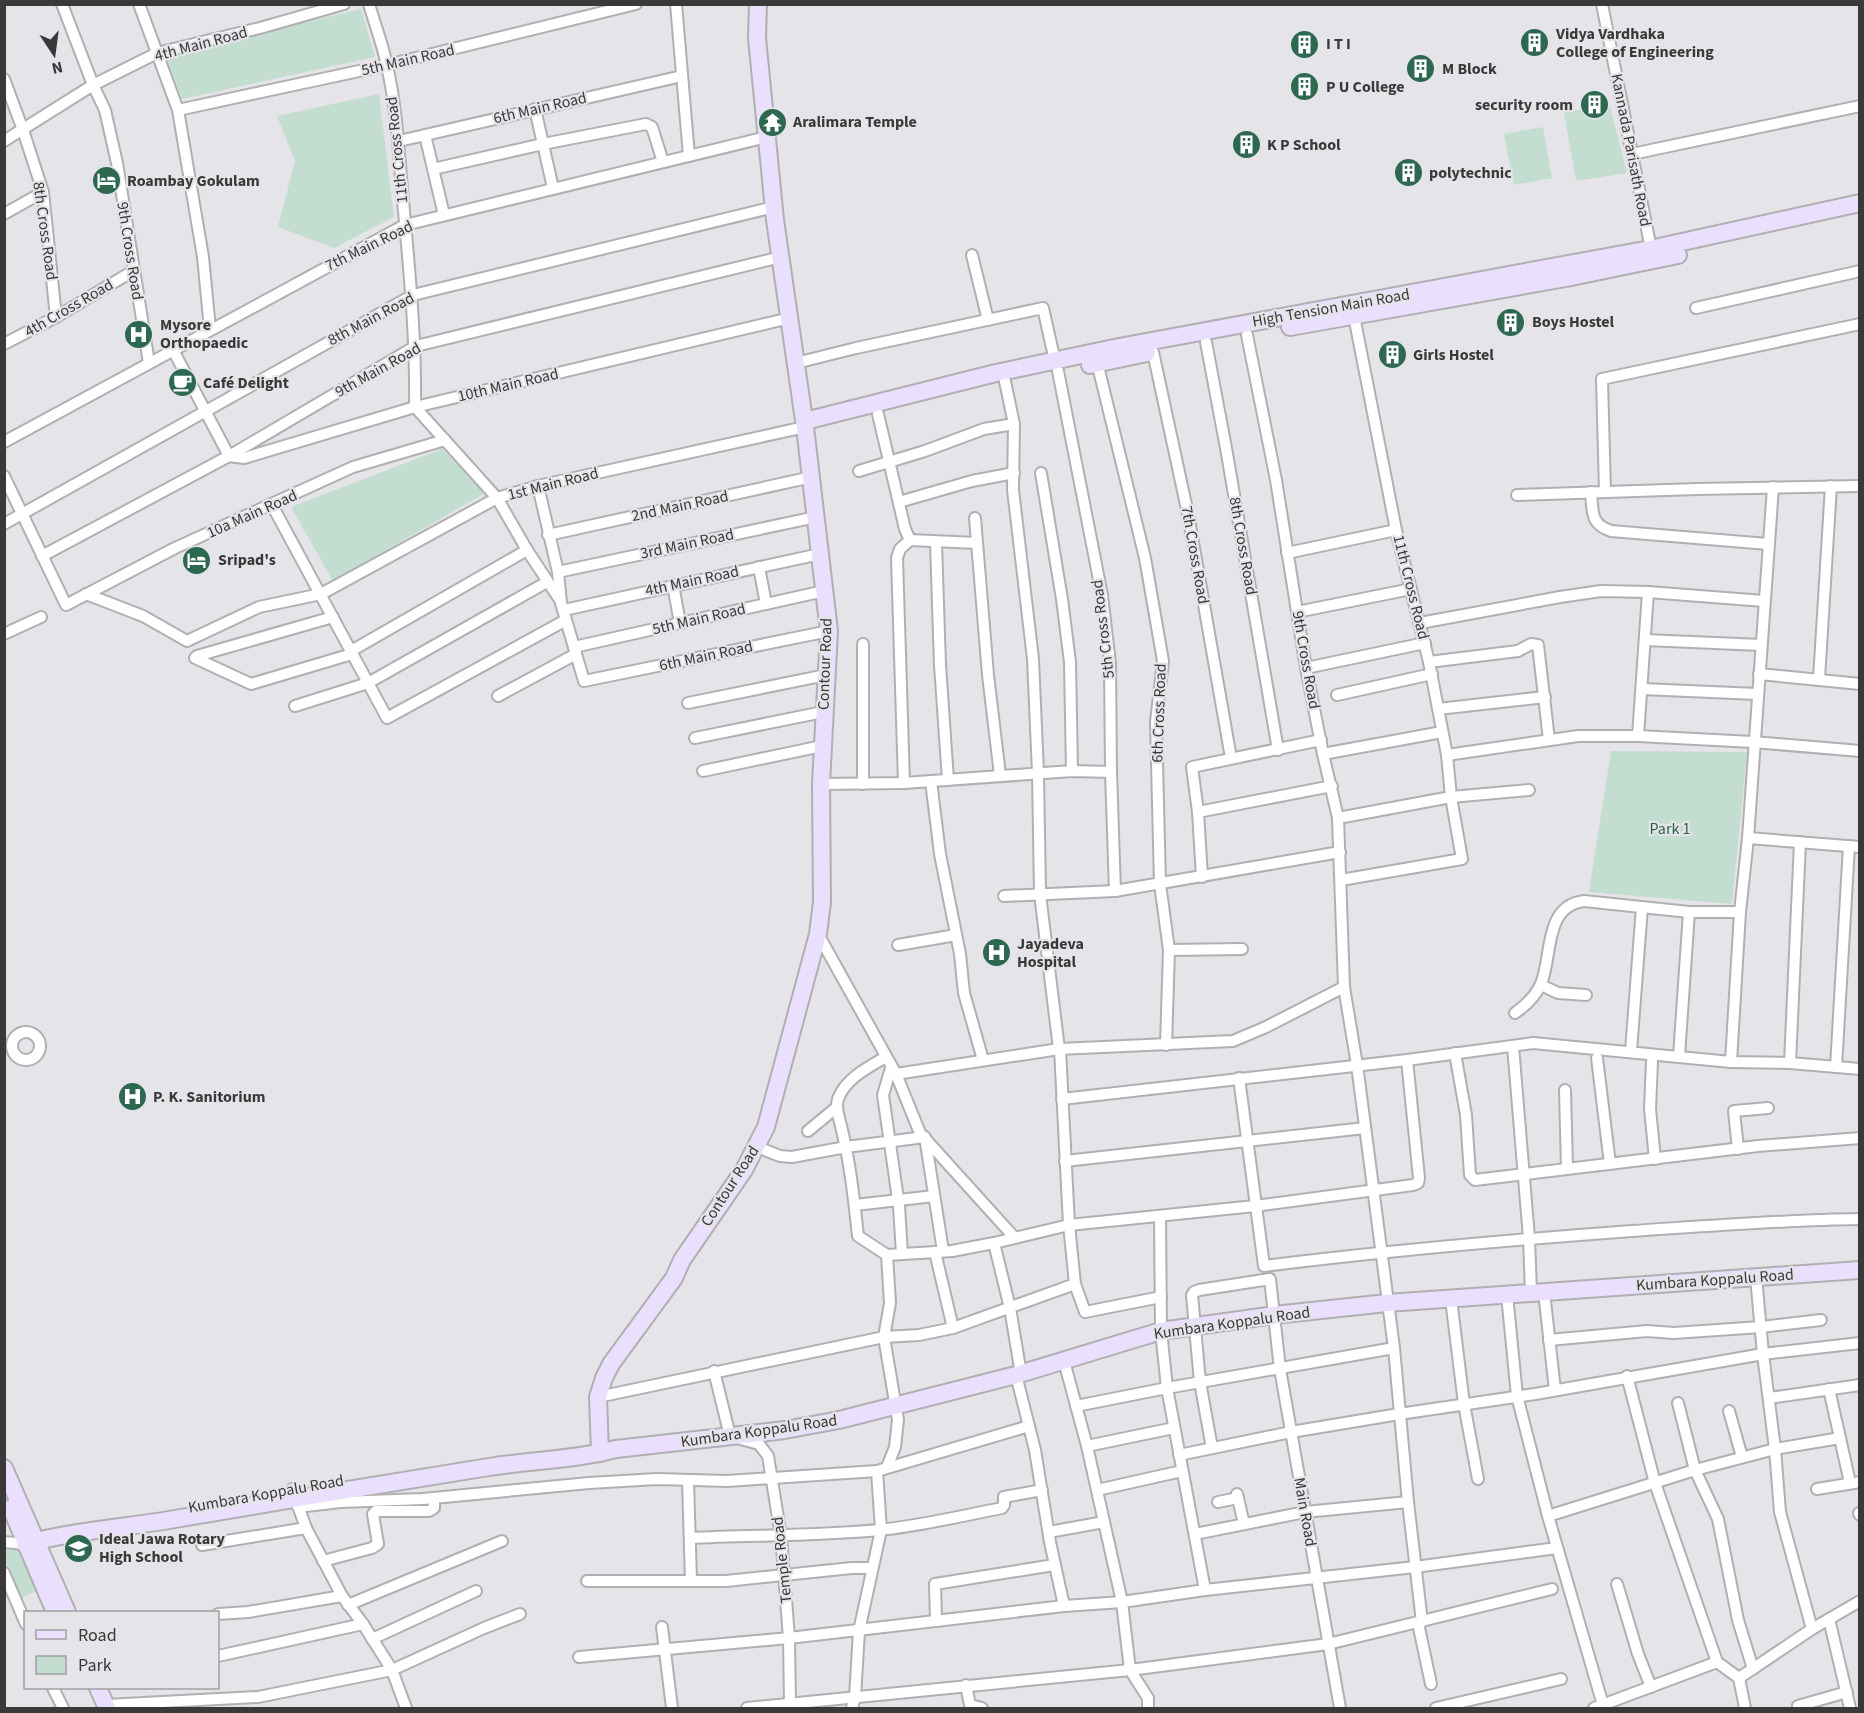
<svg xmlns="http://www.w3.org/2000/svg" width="1864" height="1713" font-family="'Source Sans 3',sans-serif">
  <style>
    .green { fill: #c3ddd0 }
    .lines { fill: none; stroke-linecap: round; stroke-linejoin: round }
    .street-casing { stroke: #b0afb2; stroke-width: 14 }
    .secondary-casing { stroke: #b0afb2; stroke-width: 20 }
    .street { stroke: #fff; stroke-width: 10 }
    .secondary { stroke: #eae0fd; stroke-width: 16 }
    .labels { text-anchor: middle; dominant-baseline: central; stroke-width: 4.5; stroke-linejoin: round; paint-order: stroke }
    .poi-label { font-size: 16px; font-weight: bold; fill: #39393a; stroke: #e5e4e8; text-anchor: start }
    .street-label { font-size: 16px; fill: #39393a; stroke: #e5e4e8 }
    .park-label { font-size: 16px; fill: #25624b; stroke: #e5e4e8 }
  </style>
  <rect width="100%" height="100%" fill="#e5e4e8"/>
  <g class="green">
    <polygon points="361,9 375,57 182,99 166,56"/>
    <polygon points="379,94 394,217 334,248 278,227 295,161 277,116"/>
    <polygon points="1609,103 1627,173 1576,181 1564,113"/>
    <polygon points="1543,127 1552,178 1514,185 1504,134"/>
    <polygon points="442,449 485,493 333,581 291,507"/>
    <polygon points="1611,751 1747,752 1732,904 1589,892"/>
    <polygon points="19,1548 38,1591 18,1599 5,1568 4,1551"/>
  </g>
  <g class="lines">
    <defs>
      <g id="street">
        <polyline points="62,4 93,85 105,110 117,163 149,363"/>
        <polyline points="139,4 178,110 203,257 210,329"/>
        <path d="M369,4C375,25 383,45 387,66C398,113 399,162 404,211C410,277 416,340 415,407"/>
        <polyline points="676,4 689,156"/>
        <polyline points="1602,4 1652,254"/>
        <polyline points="4,79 23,130 43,192 56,317"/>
        <polyline points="535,109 553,188"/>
        <polyline points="178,110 387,65 636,4"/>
        <polyline points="425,135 444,215"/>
        <polyline points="4,141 93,85 157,53 260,28 344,4"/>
        <polyline points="399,141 682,76"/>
        <polyline points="1632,154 1860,106"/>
        <polyline points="433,169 543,144 646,124 652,127 663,162"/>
        <polyline points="4,214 43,192"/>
        <polyline points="972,255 988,320"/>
        <polyline points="1696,308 1860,271"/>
        <polyline points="1247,335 1276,480 1306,668 1323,754 1338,818 1344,987 1357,1065 1394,1348 1408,1502 1422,1622"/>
        <polyline points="1206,342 1226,448 1278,750"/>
        <polyline points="4,344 56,317 133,271"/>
        <polyline points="173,350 229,456 244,458 415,407 790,318"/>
        <polyline points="1153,352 1188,514 1231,758"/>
        <polyline points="1096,358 1145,558 1163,661 1156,722 1160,884 1169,950 1166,1045"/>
        <polyline points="796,363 856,348 1043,308 1055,361"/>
        <polyline points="1058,371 1102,595 1110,663 1111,772 1115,891"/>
        <polyline points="1003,372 1014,424 1013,490 1033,659 1038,773 1040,894 1059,1049"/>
        <polyline points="415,407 497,498 527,550 560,600"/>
        <polyline points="878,414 905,529 910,540 977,543"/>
        <polyline points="4,442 405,225 767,137"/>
        <polyline points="859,471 925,451 984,429 1014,424"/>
        <polyline points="1041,473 1062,599 1070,662 1072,771"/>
        <polyline points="4,476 66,605 175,548 353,467 445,440"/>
        <polyline points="538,486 558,572 561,603 584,681 829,631"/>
        <path d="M1591,492C1593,512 1590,524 1611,531L1768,544"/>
        <polyline points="1605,492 1602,379 1860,324"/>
        <polyline points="1517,495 1697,489 1860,486"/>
        <polyline points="899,502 972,481 1014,473"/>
        <polyline points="272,505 387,718 566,620"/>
        <polyline points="975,518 988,675 1000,775"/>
        <polyline points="4,524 413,295 774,207"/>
        <polyline points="548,535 812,477"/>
        <polyline points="936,543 940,665 948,780"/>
        <polyline points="1287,553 1396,530"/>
        <polyline points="42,556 229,456 416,346 781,257"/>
        <polyline points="759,567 766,604"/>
        <polyline points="558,572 816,517"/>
        <polyline points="673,585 680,623"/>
        <polyline points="86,594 143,616 187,641 259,607 321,594 497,498 538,486 805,427"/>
        <polyline points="564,610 820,554"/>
        <polyline points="1297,612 1411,589"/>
        <polyline points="333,617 197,656 195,658 251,684 352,654"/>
        <polyline points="1420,623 1560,597 1601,591 1648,592 1764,601"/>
        <polyline points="4,634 41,617"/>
        <polyline points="1645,640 1761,645"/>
        <polyline points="863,644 863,784"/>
        <polyline points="574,647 824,591"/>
        <polyline points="351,651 527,550"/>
        <polyline points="1429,662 1518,651 1531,644 1538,645 1549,740"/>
        <polyline points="1306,668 1425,643"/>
        <polyline points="1759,674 1860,684"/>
        <polyline points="1819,679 1831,486"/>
        <polyline points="1642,689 1757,694"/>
        <polyline points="1337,695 1432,674"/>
        <polyline points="498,696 576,654"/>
        <polyline points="688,703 826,675"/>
        <polyline points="295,706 368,683 547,582"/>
        <polyline points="1438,709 1545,697"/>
        <polyline points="1638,736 1648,592"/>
        <polyline points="695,738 823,712"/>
        <polyline points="1323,754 1442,732"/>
        <polyline points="1447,755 1578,736 1638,736 1753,742 1860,751"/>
        <polyline points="703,771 822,746"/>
        <polyline points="931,781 940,854 960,954 964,993 983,1060"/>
        <polyline points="904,783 897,558 900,549 910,540"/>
        <polyline points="821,784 904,783 1072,771 1111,772"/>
        <polyline points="1198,812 1332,786"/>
        <polyline points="1338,818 1451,797 1529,790"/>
        <polyline points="1748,838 1860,847"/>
        <polyline points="1202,877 1198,812 1192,767 1321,740"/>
        <polyline points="1341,880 1462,859 1451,797 1447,755 1429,662 1396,530 1354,316"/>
        <polyline points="1004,896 1115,891 1340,852"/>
        <polyline points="818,934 896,1074 1059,1049 1233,1041 1266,1027 1344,987"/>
        <polyline points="898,945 956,935"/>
        <polyline points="1169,950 1242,949"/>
        <polyline points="1541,985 1558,993 1586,995"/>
        <path d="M1515,1013C1525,1006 1534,998 1540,986C1553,961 1542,906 1584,901L1689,912H1740"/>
        <circle cx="26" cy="1046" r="14"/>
        <polyline points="1513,1046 1529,1238 1531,1293"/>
        <polyline points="1060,1049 1069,1225 1075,1284 1085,1312 1161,1297"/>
        <polyline points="1631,1051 1642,907"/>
        <polyline points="1455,1053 1466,1115 1470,1175 1475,1180 1758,1146 1860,1138"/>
        <polyline points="1679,1056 1689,912"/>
        <path d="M886,1057C868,1067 845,1079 838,1099C835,1108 839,1117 841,1126C850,1162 854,1199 858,1236L887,1255L952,1251L994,1243L1069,1225L1255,1206L1413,1185L1418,1183L1419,1178L1407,1060"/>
        <polyline points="1597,1058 1610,1164"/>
        <polyline points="1652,1061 1650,1109 1655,1159"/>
        <polyline points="1731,1062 1740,912 1748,838 1773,487"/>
        <polyline points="1790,1063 1800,842"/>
        <polyline points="1836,1067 1849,846"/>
        <polyline points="891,1068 883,1095 899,1206 902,1254"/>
        <polyline points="896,1074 920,1133 1014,1237"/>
        <path d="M1239,1078L1264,1266C1386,1251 1509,1240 1632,1231C1708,1226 1783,1220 1860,1219"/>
        <polyline points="1565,1090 1567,1169"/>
        <polyline points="1062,1099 1407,1060 1533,1043 1731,1062 1790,1063 1860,1069"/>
        <polyline points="808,1131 837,1107"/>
        <polyline points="757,1147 780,1156 792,1157 846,1147 925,1137 943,1251"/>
        <polyline points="1738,1149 1734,1111 1768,1108"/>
        <polyline points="1065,1161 1365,1128"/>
        <polyline points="855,1205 934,1196"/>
        <polyline points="1160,1216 1161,1331 1167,1388 1205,1590"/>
        <polyline points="994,1243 1010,1308 1021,1374"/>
        <polyline points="935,1252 953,1328"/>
        <polyline points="1756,1277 1763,1354 1775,1449 1780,1512 1812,1629"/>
        <polyline points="1544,1292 1555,1390"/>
        <polyline points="1507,1295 1517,1396 1548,1516 1603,1705"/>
        <polyline points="1451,1299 1464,1404 1478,1479"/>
        <polyline points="1549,1340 1647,1331 1674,1333 1761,1327 1821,1320"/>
        <polyline points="1064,1361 1087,1446 1122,1602 1130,1670 1148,1698 1148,1708"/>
        <polyline points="714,1371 730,1436 759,1444 768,1456 781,1536 789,1638 790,1703 788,1708"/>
        <polyline points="1016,1375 1035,1450 1050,1542 1064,1606"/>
        <polyline points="1627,1376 1655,1483 1717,1662 1739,1678 1745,1708"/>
        <polyline points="598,1397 884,1337 919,1335 953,1328 1075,1284"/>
        <polyline points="1769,1398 1860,1385"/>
        <polyline points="1678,1403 1695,1470 1718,1519 1738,1620 1753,1669"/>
        <polyline points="1076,1406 1167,1388 1394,1348"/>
        <polyline points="1729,1411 1742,1457"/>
        <polyline points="1840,1438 1850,1483"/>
        <polyline points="1087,1446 1174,1428"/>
        <polyline points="1212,1448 1200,1382 1192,1295 1194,1292 1199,1290 1270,1279 1280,1369 1340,1708"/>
        <polyline points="1179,1455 1291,1432 1399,1414 1535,1394 1763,1354 1860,1343"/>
        <polyline points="887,1467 895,1447 898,1420 884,1337 890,1303 887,1255"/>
        <polyline points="688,1480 691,1581"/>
        <polyline points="292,1489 306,1528 342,1596 363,1624 392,1670 406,1708"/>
        <polyline points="1817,1489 1860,1482"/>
        <polyline points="1097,1490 1182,1471"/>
        <polyline points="1237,1494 1244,1524"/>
        <polyline points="1218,1502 1238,1498"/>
        <polyline points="298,1507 340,1502 423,1499 589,1483 657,1479 727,1481 877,1471 1029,1426"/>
        <polyline points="1859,1513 1860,1515"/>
        <polyline points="1548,1516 1695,1470 1775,1449 1840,1438 1829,1389"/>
        <polyline points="1049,1532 1104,1522"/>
        <polyline points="1195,1534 1305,1512 1408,1502"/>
        <path d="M690,1538C753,1535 816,1536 879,1530C920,1526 961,1516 1002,1508L1004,1505V1497L1042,1490"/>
        <polyline points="4,1542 25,1544"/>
        <polyline points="202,1545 306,1528"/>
        <polyline points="323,1561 372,1548 378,1544 373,1514 376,1511 429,1511 434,1508 434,1498"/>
        <polyline points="4,1573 26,1624"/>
        <polyline points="587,1581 726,1581 852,1568 872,1568"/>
        <polyline points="1617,1584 1638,1654 1651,1687"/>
        <polyline points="348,1605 502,1541"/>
        <polyline points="218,1614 248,1612 342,1596"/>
        <polyline points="1829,1619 1850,1708"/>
        <polyline points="936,1621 935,1584 1054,1565"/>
        <polyline points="1418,1623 1431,1684"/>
        <polyline points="662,1627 672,1708"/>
        <polyline points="372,1639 476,1591"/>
        <polyline points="218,1656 363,1624"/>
        <polyline points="579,1657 789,1638 1064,1606 1122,1602 1205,1590 1415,1567 1557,1548"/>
        <polyline points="1739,1678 1812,1629 1860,1601"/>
        <polyline points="966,1685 970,1705 982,1708"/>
        <polyline points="53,1688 63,1708"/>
        <polyline points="106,1705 258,1697 392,1670 484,1628 520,1614"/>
        <polyline points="747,1708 1130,1670 1328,1644 1552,1589"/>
        <polyline points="852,1708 855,1697 859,1631 881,1530 877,1471"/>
        <polyline points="1436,1708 1561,1679"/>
        <polyline points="1594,1708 1717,1662"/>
        <polyline points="1798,1708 1798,1706 1847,1692"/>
      </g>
      <g id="secondary">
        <polyline points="1290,327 1571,277 1678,255"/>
        <polyline points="1090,365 1147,353"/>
        <polyline points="805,421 996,373 1119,347 1650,249 1860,203"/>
        <polyline points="600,1453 598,1397 604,1378 611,1364 674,1278 682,1260 744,1170 766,1127 818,934 822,902 821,784 829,631 805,427 775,220 757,38 758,4"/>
        <polyline points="4,1468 67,1612"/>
        <polyline points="11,1508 55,1612"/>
        <path d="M25,1544C72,1531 121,1528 169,1520C276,1502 382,1484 489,1467C531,1460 575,1460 616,1449L785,1430L839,1420L1016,1375L1161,1331L1274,1315L1387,1303L1860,1270"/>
        <polyline points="98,1688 107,1708"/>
      </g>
    </defs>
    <use href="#street" class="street-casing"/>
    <use href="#secondary" class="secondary-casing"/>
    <use href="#street" class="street"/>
    <use href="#secondary" class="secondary"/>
  </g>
  <defs>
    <symbol id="building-disc" viewBox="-11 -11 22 22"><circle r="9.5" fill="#2e6850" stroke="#e5e4e8"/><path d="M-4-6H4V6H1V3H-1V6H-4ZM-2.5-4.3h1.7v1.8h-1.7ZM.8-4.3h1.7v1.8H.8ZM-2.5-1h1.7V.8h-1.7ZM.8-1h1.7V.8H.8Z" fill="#fff"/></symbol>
    <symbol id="temple-disc" viewBox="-11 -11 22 22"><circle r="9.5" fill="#2e6850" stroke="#e5e4e8"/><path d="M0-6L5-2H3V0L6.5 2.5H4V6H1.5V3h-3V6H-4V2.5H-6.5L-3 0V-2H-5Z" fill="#fff"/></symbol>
    <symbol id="hotel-disc" viewBox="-11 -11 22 22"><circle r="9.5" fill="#2e6850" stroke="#e5e4e8"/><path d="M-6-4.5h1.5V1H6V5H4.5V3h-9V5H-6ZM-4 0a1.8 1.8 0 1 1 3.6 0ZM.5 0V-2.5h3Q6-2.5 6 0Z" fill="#fff"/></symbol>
    <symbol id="hospital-disc" viewBox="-11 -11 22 22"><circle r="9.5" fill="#2e6850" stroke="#e5e4e8"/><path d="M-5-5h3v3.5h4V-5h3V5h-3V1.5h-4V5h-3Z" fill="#fff"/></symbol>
    <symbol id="cafe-disc" viewBox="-11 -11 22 22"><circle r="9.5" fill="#2e6850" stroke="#e5e4e8"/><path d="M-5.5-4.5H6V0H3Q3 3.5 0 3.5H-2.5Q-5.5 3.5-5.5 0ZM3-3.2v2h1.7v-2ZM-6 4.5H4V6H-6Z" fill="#fff"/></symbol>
    <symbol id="school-disc" viewBox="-11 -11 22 22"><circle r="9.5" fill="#2e6850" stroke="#e5e4e8"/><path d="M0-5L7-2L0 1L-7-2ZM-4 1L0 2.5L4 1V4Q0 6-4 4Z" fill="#fff"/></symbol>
  </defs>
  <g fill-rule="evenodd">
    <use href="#building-disc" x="1518" y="26" width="33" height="33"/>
    <use href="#building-disc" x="1288" y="28" width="33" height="33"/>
    <use href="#building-disc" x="1404" y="52" width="33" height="33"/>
    <use href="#building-disc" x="1288" y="70" width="33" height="33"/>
    <use href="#building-disc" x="1578" y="88" width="33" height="33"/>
    <use href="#temple-disc" x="756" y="106" width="33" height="33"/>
    <use href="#building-disc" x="1230" y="128" width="33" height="33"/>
    <use href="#building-disc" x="1392" y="156" width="33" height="33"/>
    <use href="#hotel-disc" x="90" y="164" width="33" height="33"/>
    <use href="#building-disc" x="1494" y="306" width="33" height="33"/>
    <use href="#hospital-disc" x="122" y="318" width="33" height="33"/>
    <use href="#building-disc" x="1376" y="338" width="33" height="33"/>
    <use href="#cafe-disc" x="166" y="366" width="33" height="33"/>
    <use href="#hotel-disc" x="180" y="544" width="33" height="33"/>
    <use href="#hospital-disc" x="980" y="936" width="33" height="33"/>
    <use href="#hospital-disc" x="116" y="1080" width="33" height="33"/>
    <use href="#school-disc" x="62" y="1532" width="33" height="33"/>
  </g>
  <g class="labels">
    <g class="poi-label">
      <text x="1556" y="34">Vidya Vardhaka<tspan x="1556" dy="18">College of Engineering</tspan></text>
      <text x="1326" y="44">I T I</text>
      <text x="1442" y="69">M Block</text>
      <text x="1326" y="87">P U College</text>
      <text x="1573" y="105" text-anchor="end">security room</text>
      <text x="793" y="122">Aralimara Temple</text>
      <text x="1267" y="145">K P School</text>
      <text x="1429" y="173">polytechnic</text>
      <text x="127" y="181">Roambay Gokulam</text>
      <text x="1532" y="322">Boys Hostel</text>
      <text x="160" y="325">Mysore<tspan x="160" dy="18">Orthopaedic</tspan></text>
      <text x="1413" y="355">Girls Hostel</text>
      <text x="203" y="383">Café Delight</text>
      <text x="218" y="560">Sripad's</text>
      <text x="1017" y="944">Jayadeva<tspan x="1017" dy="18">Hospital</tspan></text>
      <text x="153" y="1097">P. K. Sanitorium</text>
      <text x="99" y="1539">Ideal Jawa Rotary<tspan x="99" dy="18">High School</tspan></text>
    </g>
    <g class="street-label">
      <text transform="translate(201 44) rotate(-15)">4th Main Road</text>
      <text transform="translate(408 60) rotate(-13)">5th Main Road</text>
      <text transform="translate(540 108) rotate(-13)">6th Main Road</text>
      <text transform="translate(397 150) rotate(-96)">11th Cross Road</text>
      <text transform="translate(1631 150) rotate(79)">Kannada Parisath Road</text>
      <text transform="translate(45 231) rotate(82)">8th Cross Road</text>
      <text transform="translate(369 246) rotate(-26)">7th Main Road</text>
      <text transform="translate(130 251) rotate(81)">9th Cross Road</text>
      <text transform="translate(69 308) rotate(-30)">4th Cross Road</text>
      <text transform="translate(1331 308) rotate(-10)">High Tension Main Road</text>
      <text transform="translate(371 319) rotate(-28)">8th Main Road</text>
      <text transform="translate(378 370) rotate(-29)">9th Main Road</text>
      <text transform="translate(508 385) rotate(-13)">10th Main Road</text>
      <text transform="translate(553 484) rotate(-14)">1st Main Road</text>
      <text transform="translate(680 506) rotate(-12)">2nd Main Road</text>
      <text transform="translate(252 514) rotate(-24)">10a Main Road</text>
      <text transform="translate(687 544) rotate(-12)">3rd Main Road</text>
      <text transform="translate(1243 546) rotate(80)">8th Cross Road</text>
      <text transform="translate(1195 555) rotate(80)">7th Cross Road</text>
      <text transform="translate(692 581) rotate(-12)">4th Main Road</text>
      <text transform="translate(1411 587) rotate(76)">11th Cross Road</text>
      <text transform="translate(699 619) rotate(-13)">5th Main Road</text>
      <text transform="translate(1103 629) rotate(-97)">5th Cross Road</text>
      <text transform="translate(706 656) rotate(-12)">6th Main Road</text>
      <text transform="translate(1306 660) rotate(80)">9th Cross Road</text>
      <text transform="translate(825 664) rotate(-88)">Contour Road</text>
      <text transform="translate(1159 713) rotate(-88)">6th Cross Road</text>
      <text transform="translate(730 1186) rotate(-57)">Contour Road</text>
      <text transform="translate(1715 1280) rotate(-4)">Kumbara Koppalu Road</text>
      <text transform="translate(1232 1323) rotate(-8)">Kumbara Koppalu Road</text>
      <text transform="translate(759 1431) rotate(-8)">Kumbara Koppalu Road</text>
      <text transform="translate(266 1494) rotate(-10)">Kumbara Koppalu Road</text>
      <text transform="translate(1305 1512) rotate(80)">Main Road</text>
      <text transform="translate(782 1560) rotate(-96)">Temple Road</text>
    </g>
    <g class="park-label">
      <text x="1670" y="829">Park 1</text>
    </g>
  </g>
  <rect width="1864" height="1713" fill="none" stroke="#39393a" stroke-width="12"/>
  <rect x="24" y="1611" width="195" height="78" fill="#e5e4e8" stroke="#a0a0a2" stroke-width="1.5"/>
  <rect x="36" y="1630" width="30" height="9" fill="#eae0fd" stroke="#a0a0a2" stroke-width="1.5"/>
  <text x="78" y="1641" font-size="18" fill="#39393a">Road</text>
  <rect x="36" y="1656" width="30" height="18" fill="#c3ddd0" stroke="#a0a0a2" stroke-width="1.5"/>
  <text x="78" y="1671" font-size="18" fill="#39393a">Park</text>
  <g transform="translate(54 54) rotate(167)" stroke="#e5e4e8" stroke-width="4.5" paint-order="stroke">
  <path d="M0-4.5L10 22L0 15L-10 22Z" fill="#39393a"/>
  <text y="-9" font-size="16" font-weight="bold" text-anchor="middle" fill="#39393a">N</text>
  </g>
</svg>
